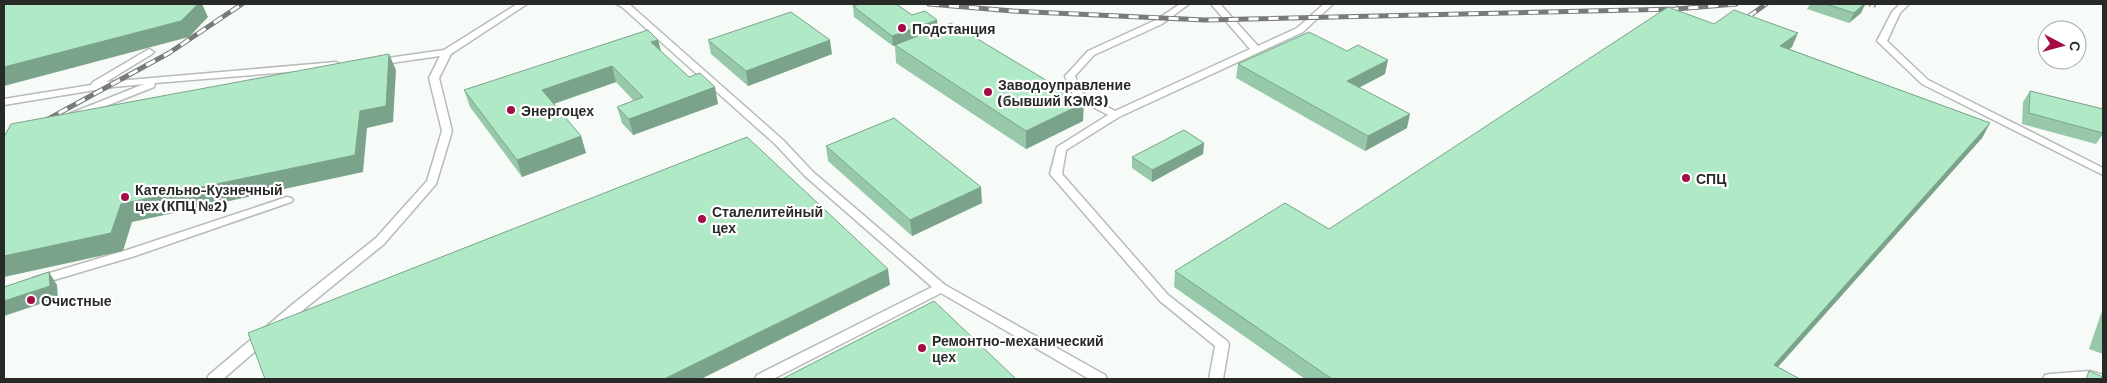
<svg xmlns="http://www.w3.org/2000/svg" width="2107" height="383" font-family="Barlow,sans-serif">
  <style>
    .lines { fill: none; stroke-linecap: round; stroke-linejoin: round }
    .service-casing { stroke: #b7bcb8; stroke-width: 3 }
    .path { stroke: #a4a7a4; stroke-width: 2.5; stroke-dasharray: 2 3; stroke-linecap: butt }
    .service { fill: #fff; fill-rule: evenodd }
    .rail-casing { stroke: #787b79; stroke-width: 5 }
    .rail { stroke: #fff; stroke-width: 3; stroke-dasharray: 10; stroke-linecap: butt }
    .wall { fill: #97c8aa }
    .shaded-wall { fill: #7ba38b }
    .building { fill: #b0e9c6; stroke: #7ba38b }
    .poi-dot { fill: #a40c46; stroke: #fff; stroke-width: 2 }
    .labels { text-anchor: middle; dominant-baseline: central; stroke-width: 4.5; stroke-linejoin: round; paint-order: stroke }
    .poi-label { font-size: 14px; font-weight: bold; fill: #282a28; stroke: #fff; text-anchor: start }
  </style>
  <rect width="100%" height="100%" fill="#f6fbf7"/>
  <g class="lines">
    <defs>
      <g id="service">
        <polygon points="517,4 527,4 451,54 439,78 452,131 436,184 384,244 303,310 223,379 207,379 209,375 293,304 376,238 427,181 442,131 429,78 440,56 377,65 374,64 374,60 444,50"/>
        <polygon points="616,4 629,4 783,140 813,172 945,285 1105,375 1107,379 1089,379 941,293 773,379 755,379 757,375 932,287 805,176 775,144 622,7"/>
        <polygon points="1180,4 1189,4 1162,24 1094,55 1075,76 1082,93 1115,111 1250,49 1211,4 1220,4 1258,46 1297,28 1324,4 1333,4 1303,32 1119,117 1066,150 1062,174 1168,295 1227,341 1229,344 1223,379 1209,379 1215,346 1160,301 1050,174 1057,147 1108,115 1074,97 1065,76 1067,74 1088,51 1156,20"/>
        <polygon points="1676,4 1689,4 1688,6 1680,7"/>
        <polygon points="1900,4 1909,4 1900,13 1887,41 1928,80 2103,168 2103,175 1922,84 1877,41 1892,12"/>
        <polygon points="149,49 154,52 152,54 106,82 336,62 341,65 336,68 155,83 154,87 73,119 68,116 69,114 144,84 113,87 4,105 4,99 91,85 93,82"/>
        <polygon points="287,197 291,198 293,200 291,202 135,256 37,285 33,284 31,281 33,278 127,250"/>
        <polygon points="2090,371 2103,375 2103,379 2043,379 2045,375 2050,374"/>
      </g>
    </defs>
    <use href="#service" class="service-casing"/>
    <polyline class="path" points="1864,4 1878,7"/>
    <use href="#service" class="service"/>
    <defs>
      <g id="rail">
        <polyline points="929,4 1013,11 1205,20 1676,9 1736,4"/>
        <polyline points="1748,17 1766,4"/>
        <polyline points="41,123 169,53 242,4"/>
      </g>
    </defs>
    <use href="#rail" class="rail-casing"/>
    <use href="#rail" class="rail"/>
  </g>
  <g class="wall">
    <polygon points="1810,4 1865,4 1861,13 1849,23 1807,9"/>
    <polygon points="853,6 912,15 938,28 1083,121 1026,149 896,63 895,46 893,46 854,17"/>
    <polygon points="1714,24 1792,47 1789,49 1990,123 1982,138 1778,367 1800,379 1305,379 1174,287 1175,271 1329,229"/>
    <polygon points="658,40 661,52 718,104 633,135 622,123 617,107 634,101 616,82 554,104 581,136 586,153 522,177 470,107 464,90"/>
    <polygon points="708,40 832,54 748,86 711,54"/>
    <polygon points="1238,64 1385,74 1360,87 1407,128 1365,151 1236,78"/>
    <polygon points="2030,91 2103,109 2103,134 2096,144 2022,124 2023,102"/>
    <polygon points="1204,143 1203,154 1152,182 1132,168 1132,157"/>
    <polygon points="826,146 982,203 912,236 828,161"/>
    <polygon points="2103,308 2103,354 2089,349"/>
  </g>
  <g class="shaded-wall">
    <polygon points="198,4 202,4 208,17 189,37 4,86 4,67"/>
    <polygon points="1864,4 1865,4 1861,13 1849,23 1854,13"/>
    <polygon points="937,20 938,30 893,46 892,36"/>
    <polygon points="1798,33 1792,47 1774,60 1780,46"/>
    <polygon points="658,40 662,55 651,42"/>
    <polygon points="830,40 832,54 748,86 746,71"/>
    <polygon points="389,54 396,70 393,122 367,128 363,172 132,222 123,251 4,277 4,256 121,204 360,111"/>
    <polygon points="1388,60 1385,74 1345,95 1347,81"/>
    <polygon points="612,66 616,82 547,106 542,90"/>
    <polygon points="715,87 718,104 633,135 629,119"/>
    <polygon points="1084,103 1083,121 1026,149 1026,131"/>
    <polygon points="1410,114 1407,128 1365,151 1368,136"/>
    <polygon points="1990,123 1982,138 1767,379 1774,365"/>
    <polygon points="581,136 586,153 522,177 517,160"/>
    <polygon points="1204,143 1203,154 1152,182 1152,170"/>
    <polygon points="981,187 982,203 912,236 910,220"/>
    <polygon points="888,269 890,285 701,379 664,379"/>
    <polygon points="49,272 57,285 58,298 4,316 4,301"/>
  </g>
  <g class="building">
    <polygon points="4,4 198,4 181,21 4,67"/>
    <polygon points="860,4 896,4 912,15 925,11 937,20 892,36 853,6"/>
    <polygon points="1826,4 1864,4 1854,13"/>
    <polygon points="1668,7 1714,24 1734,10 1798,33 1780,46 1990,123 1774,365 1800,379 1332,379 1175,271 1285,203 1329,229"/>
    <polygon points="791,12 830,40 746,71 708,40"/>
    <polygon points="951,23 1084,103 1026,131 895,45"/>
    <polygon points="648,30 658,40 651,42 689,77 700,73 715,87 629,119 617,107 643,97 612,66 542,90 581,136 517,160 464,90"/>
    <polygon points="1309,32 1347,51 1358,45 1388,60 1347,81 1410,114 1368,136 1238,64"/>
    <polygon points="389,54 386,106 360,111 355,155 121,204 111,233 4,256 4,137 11,124"/>
    <polygon points="2030,91 2103,109 2103,133 2029,113"/>
    <polygon points="894,118 981,187 910,220 826,146"/>
    <polygon points="1184,130 1204,143 1152,170 1132,157"/>
    <polygon points="747,137 888,269 664,379 265,379 248,333"/>
    <polygon points="49,272 50,286 4,301 4,287"/>
    <polygon points="934,301 1016,379 782,379"/>
    <polygon points="2089,371 2103,377 2103,379 2086,379"/>
  </g>
  <g class="poi-dot">
    <circle cx="902" cy="28" r="5"/>
    <circle cx="988" cy="92" r="5"/>
    <circle cx="511" cy="110" r="5"/>
    <circle cx="1686" cy="178" r="5"/>
    <circle cx="125" cy="197" r="5"/>
    <circle cx="702" cy="219" r="5"/>
    <circle cx="31" cy="300" r="5"/>
    <circle cx="922" cy="348" r="5"/>
  </g>
  <g class="labels">
    <g class="poi-label">
      <text x="912" y="28">Подстанция</text>
      <text x="998" y="84">Заводоуправление<tspan x="998" dy="16">(бывший КЭМЗ)</tspan></text>
      <text x="521" y="110">Энергоцех</text>
      <text x="1696" y="178">СПЦ</text>
      <text x="135" y="189">Кательно-Кузнечный<tspan x="135" dy="16">цех (КПЦ №2)</tspan></text>
      <text x="712" y="211">Сталелитейный<tspan x="712" dy="16">цех</tspan></text>
      <text x="41" y="300">Очистные</text>
      <text x="932" y="340">Ремонтно-механический<tspan x="932" dy="16">цех</tspan></text>
    </g>
  </g>
  <rect width="2107" height="383" fill="none" stroke="#282a28" stroke-width="10"/>
  <g transform="translate(2062 45) rotate(96)"><circle r="24" fill="#ffffff" stroke="#a9aaa9"/>
  <path d="M0-4L9 19L0 12L-9 19Z" fill="#a40c46"/>
  <text y="-8" font-size="14" font-weight="bold" text-anchor="middle" fill="#282a28">С</text>
  </g>
</svg>
